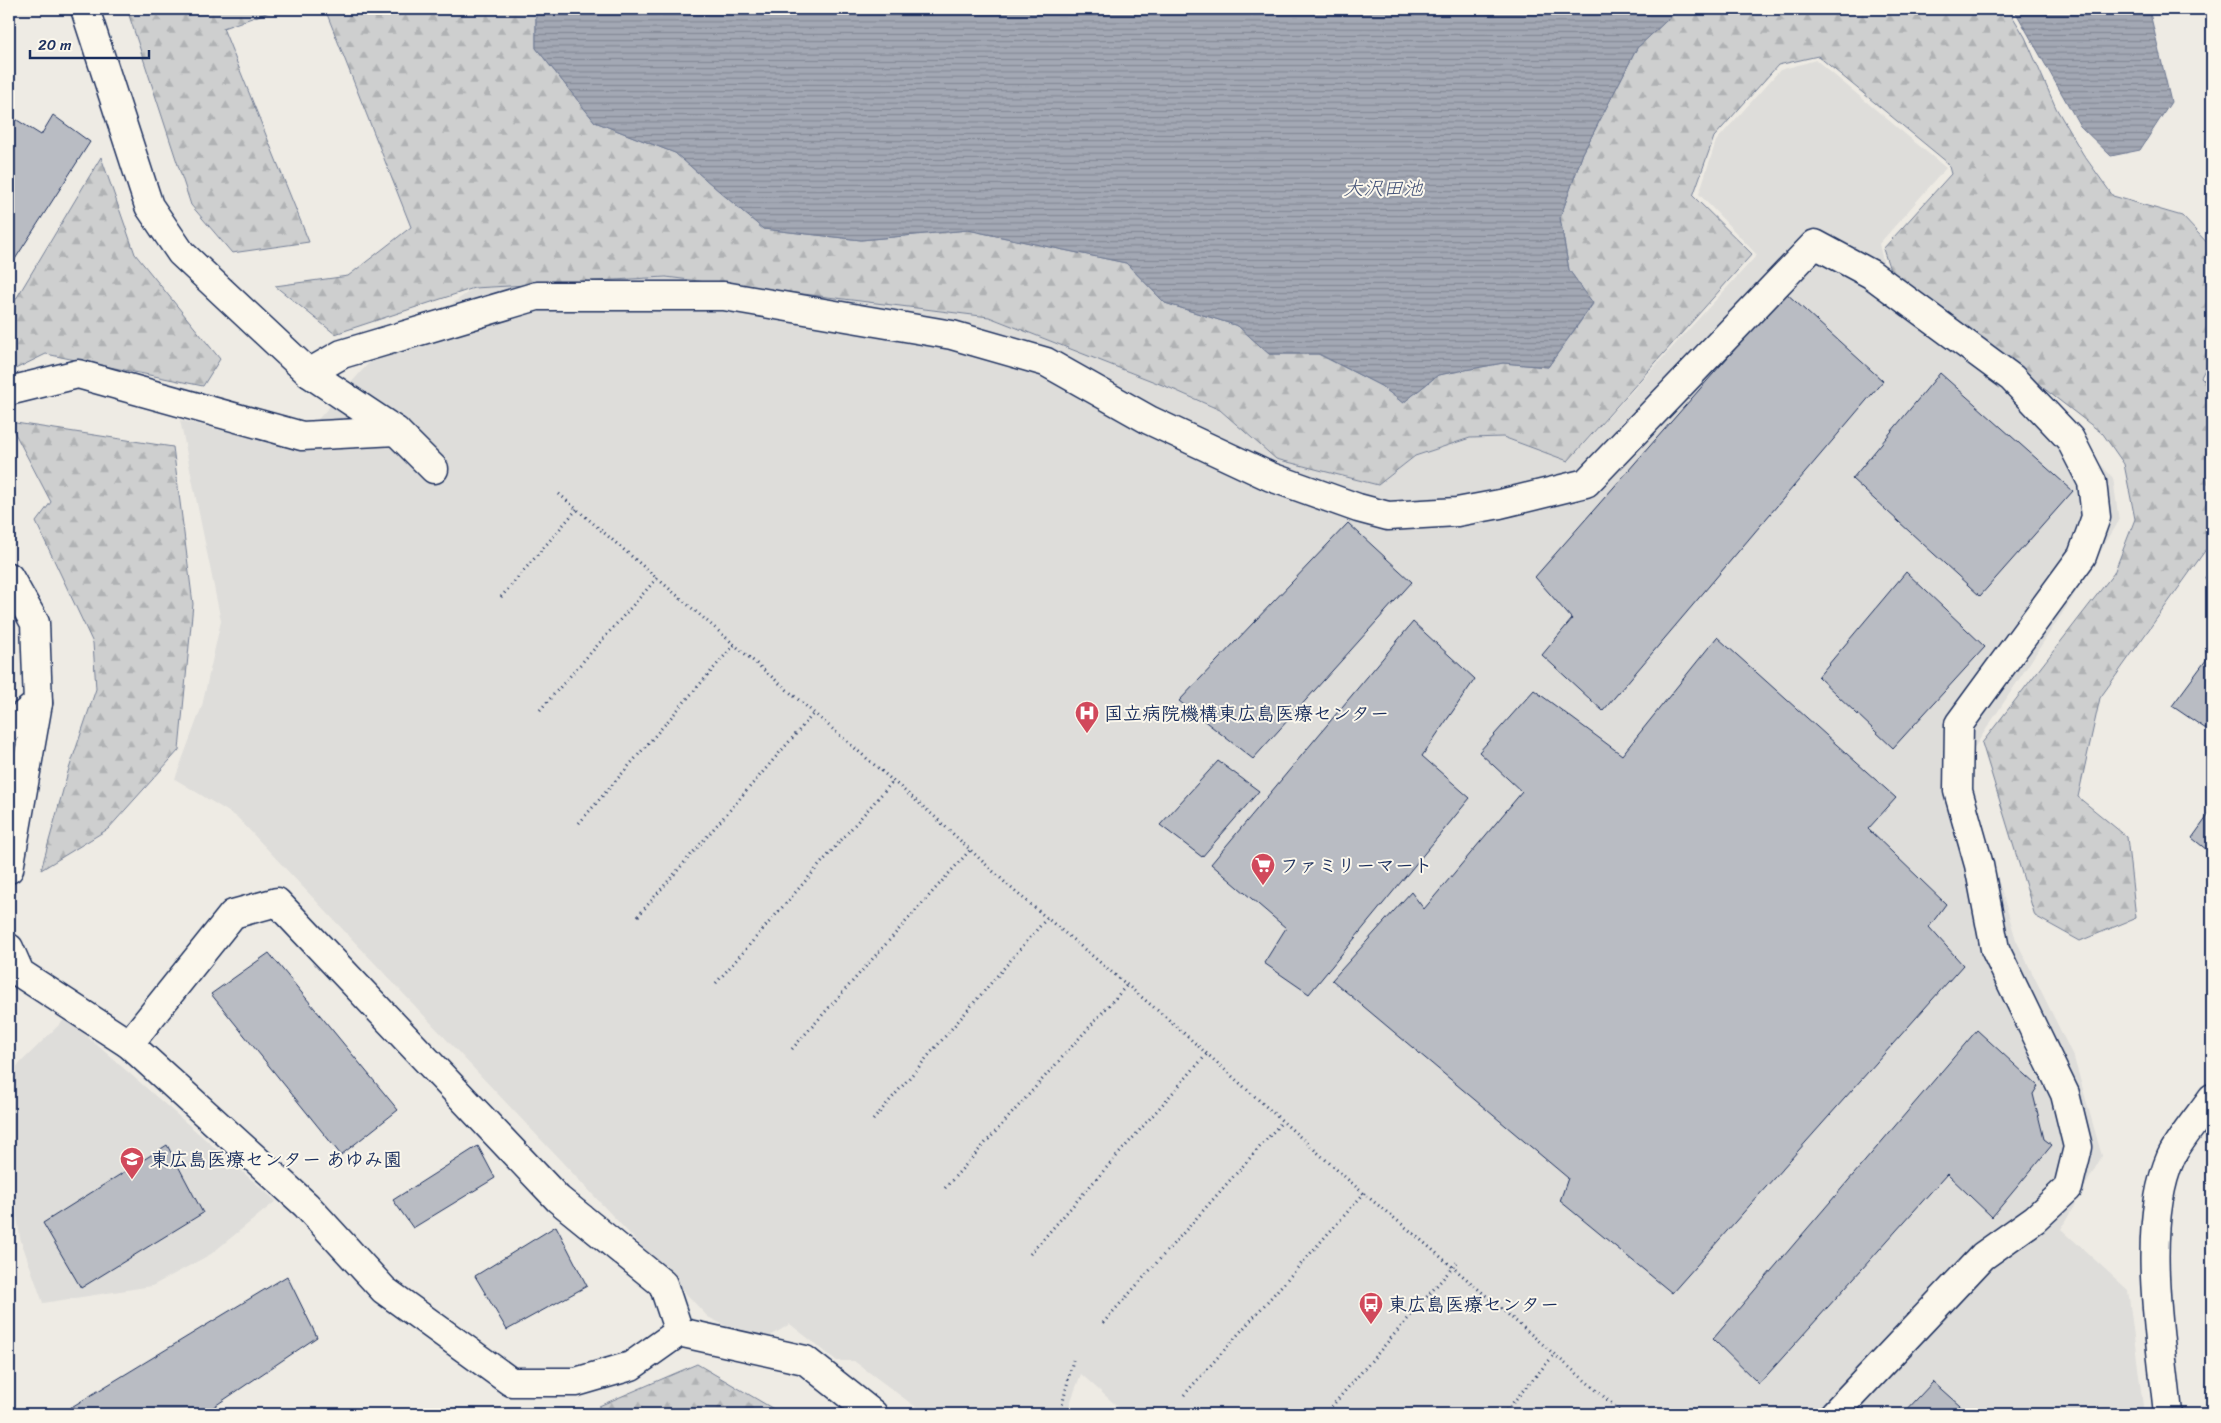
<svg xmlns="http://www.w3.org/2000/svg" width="2221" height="1423" font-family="Sriracha,'Klee One',sans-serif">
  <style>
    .built { fill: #deddda }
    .forest { fill: url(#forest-firs); stroke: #747f96 }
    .water { fill: url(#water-rules); stroke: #6d7892 }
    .building { fill: #b9bcc3; stroke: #1b2f5e }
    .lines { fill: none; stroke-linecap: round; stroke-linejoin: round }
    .minor-casing { stroke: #1b2f5e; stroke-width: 31 }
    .path { stroke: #1b2f5e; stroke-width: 3; stroke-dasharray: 1 4; stroke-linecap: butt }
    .minor { stroke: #fbf7ec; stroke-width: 28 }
    .labels { text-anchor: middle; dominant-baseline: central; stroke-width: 4; stroke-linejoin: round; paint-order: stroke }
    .poi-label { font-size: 19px; font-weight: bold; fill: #1b2f5e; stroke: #fbf7ec; text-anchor: start }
    .water-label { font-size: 20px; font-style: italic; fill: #445378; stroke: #fbf7ec }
  </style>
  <defs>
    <pattern id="forest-firs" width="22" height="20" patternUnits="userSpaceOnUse" patternTransform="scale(1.25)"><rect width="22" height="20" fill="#cecfcf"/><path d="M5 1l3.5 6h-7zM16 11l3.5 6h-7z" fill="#b0b2b4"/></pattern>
    <pattern id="water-rules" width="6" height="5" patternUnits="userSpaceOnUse" patternTransform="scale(1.25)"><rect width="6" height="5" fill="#a3a8b4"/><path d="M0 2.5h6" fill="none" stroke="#848996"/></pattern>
  </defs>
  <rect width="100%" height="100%" fill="#eeebe4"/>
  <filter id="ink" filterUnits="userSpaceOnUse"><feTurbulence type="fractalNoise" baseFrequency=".02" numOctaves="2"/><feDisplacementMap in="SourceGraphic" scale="10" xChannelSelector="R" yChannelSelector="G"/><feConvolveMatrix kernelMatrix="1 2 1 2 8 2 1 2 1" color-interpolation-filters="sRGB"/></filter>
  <g filter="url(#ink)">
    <g class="built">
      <polygon points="1816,60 1946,168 1879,244 1886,274 2050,407 2113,478 2119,521 2069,603 1964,763 2016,940 2074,1058 2102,1156 2061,1229 2128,1290 2144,1414 1126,1414 1081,1374 1066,1414 925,1414 854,1361 837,1361 790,1324 769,1337 736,1331 708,1317 237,817 175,779 202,706 221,621 180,420 293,447 368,364 474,288 666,277 989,317 1170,388 1220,410 1276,459 1378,485 1415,456 1470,438 1503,437 1568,461 1757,255 1699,194 1716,141 1780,70"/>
      <polygon points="66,1018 276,1201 211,1254 152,1286 43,1303 20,1238 9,1159 12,1071"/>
    </g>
    <g class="forest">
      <polygon points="127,9 278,9 223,28 309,242 232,253 191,205"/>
      <polygon points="325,9 536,9 536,48 595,122 675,153 763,229 861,240 968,230 1126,263 1165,303 1238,326 1269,354 1318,354 1381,386 1403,403 1438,375 1503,363 1548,367 1593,304 1569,270 1560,218 1583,153 1637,48 1679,9 2008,9 2025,37 2056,108 2083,154 2113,196 2182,216 2212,248 2212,357 2201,377 2212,388 2212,541 2100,698 2078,797 2127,837 2136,918 2080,941 2035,916 1982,743 2114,573 2135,519 2124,464 2103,434 1890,270 1883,249 1951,174 1948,163 1818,56 1778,65 1714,137 1693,196 1752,254 1568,461 1503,437 1470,438 1415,456 1378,485 1276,459 1220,410 1170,388 989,317 666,277 474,288 335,334 275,286 348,276 411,227"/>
      <polygon points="101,157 135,254 220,359 203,386 46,354 9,372 9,305 13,304"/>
      <polygon points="9,422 173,447 193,604 179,750 108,829 41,870 68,772 96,689 93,643 36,522 51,502"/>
      <polygon points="697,1364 782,1414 598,1414 599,1406"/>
    </g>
    <g class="water">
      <polygon points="536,9 1679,9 1637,48 1583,153 1560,218 1569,270 1593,303 1548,367 1503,363 1438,375 1403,403 1381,386 1319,354 1269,354 1238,326 1165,303 1126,263 968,230 861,240 763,229 675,153 595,122 536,48"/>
      <polygon points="2014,9 2149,9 2171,102 2140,150 2111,156 2080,126"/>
    </g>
    <g class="building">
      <polygon points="9,115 41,135 53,115 90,142 10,267"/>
      <polygon points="1785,292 1883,381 1603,711 1542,655 1572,619 1535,577"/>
      <polygon points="1940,373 2073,491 1980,596 1852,479"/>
      <polygon points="1348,523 1412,582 1253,759 1179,701"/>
      <polygon points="2212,567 2212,583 2205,578"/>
      <polygon points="1906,572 1985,647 1893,748 1818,677"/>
      <polygon points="1413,622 1475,679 1422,756 1470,798 1309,994 1264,963 1286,928 1211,864"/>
      <polygon points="1717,637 1896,798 1868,829 1946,904 1929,927 1963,965 1672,1293 1560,1201 1568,1178 1332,980 1411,892 1424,909 1522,792 1479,752 1534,690 1622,755"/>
      <polygon points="2212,652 2212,733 2172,706"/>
      <polygon points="1218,761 1259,791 1202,857 1160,825"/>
      <polygon points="2212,810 2212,854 2192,838"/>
      <polygon points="269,953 398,1110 341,1155 211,994"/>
      <polygon points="1977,1030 2038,1086 2033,1094 2044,1139 2052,1145 1992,1217 1947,1174 1759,1384 1713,1339"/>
      <polygon points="167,1145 203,1213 81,1288 43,1223"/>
      <polygon points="478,1146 495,1178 413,1228 393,1200"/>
      <polygon points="556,1226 587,1286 507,1330 475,1276"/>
      <polygon points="287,1276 317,1337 203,1414 60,1414"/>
      <polygon points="1933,1382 1969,1414 1903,1414"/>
    </g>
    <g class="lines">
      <defs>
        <g id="minor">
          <polyline points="85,9 149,206 181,253 309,373 396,431 434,469"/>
          <polyline points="309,373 342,354 537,296 724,296 952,335 1046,362 1149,420 1271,477 1358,508 1388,516 1457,512 1500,504 1586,483 1815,244 1871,274 2012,378 2070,439 2092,482 2096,517 2082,556 1959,724 1958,791 1979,865 1995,949 2065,1094 2078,1147 2068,1188 2035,1219 1983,1256 1834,1414"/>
          <polyline points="9,391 78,374 302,436 396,431"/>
          <polyline points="9,577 35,623 38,703 9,869"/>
          <polyline points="9,727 38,703"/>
          <polyline points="9,948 20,973 129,1044 306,1205 384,1290 511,1382 576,1382 631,1366 679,1332 805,1360 873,1414"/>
          <polyline points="129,1044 233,914 277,902 558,1199 663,1284 679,1332"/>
          <path d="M2168,1414C2161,1340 2140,1227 2171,1157C2178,1141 2201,1114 2212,1098"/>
        </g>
      </defs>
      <use href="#minor" class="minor-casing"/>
      <g class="path">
        <polyline points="559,494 935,817 1011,888 1169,1020 1363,1193 1414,1234 1624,1414"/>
        <polyline points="501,597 577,509"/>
        <polyline points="540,710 657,578"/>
        <polyline points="579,823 734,645"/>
        <polyline points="638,916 814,713"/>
        <polyline points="716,983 893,781"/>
        <polyline points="792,1049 970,850"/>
        <polyline points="873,1120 1047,918"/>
        <polyline points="945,1188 1127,985"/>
        <polyline points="1030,1254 1207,1054"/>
        <polyline points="1103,1323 1282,1122"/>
        <polyline points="1184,1395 1367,1190"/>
        <polyline points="1060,1414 1073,1360"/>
        <polyline points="1325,1414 1459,1260"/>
        <polyline points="1503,1414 1554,1355"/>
      </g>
      <use href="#minor" class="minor"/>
    </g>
  </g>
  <defs>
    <symbol id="hospital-pin" viewBox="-11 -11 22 30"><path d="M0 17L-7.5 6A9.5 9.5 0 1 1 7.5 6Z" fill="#d1495b" stroke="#fbf7ec"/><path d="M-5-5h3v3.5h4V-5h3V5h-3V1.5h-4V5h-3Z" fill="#fff"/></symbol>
    <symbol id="supermarket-pin" viewBox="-11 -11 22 30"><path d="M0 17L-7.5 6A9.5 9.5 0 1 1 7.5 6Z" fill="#d1495b" stroke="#fbf7ec"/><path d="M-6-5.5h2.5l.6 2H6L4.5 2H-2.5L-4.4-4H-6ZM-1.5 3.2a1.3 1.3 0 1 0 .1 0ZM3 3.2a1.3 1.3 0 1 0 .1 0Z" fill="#fff"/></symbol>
    <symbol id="school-pin" viewBox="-11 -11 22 30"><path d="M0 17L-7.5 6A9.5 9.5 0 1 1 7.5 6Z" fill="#d1495b" stroke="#fbf7ec"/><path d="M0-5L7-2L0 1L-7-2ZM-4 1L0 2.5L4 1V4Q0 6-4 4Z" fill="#fff"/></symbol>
    <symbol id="bus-pin" viewBox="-11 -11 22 30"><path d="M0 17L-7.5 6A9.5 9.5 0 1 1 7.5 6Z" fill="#d1495b" stroke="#fbf7ec"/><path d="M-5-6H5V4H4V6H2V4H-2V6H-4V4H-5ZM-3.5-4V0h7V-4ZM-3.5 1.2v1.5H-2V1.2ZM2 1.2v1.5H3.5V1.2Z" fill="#fff"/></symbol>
  </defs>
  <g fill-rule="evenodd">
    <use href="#hospital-pin" x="1073" y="699" width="28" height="38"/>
    <use href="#supermarket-pin" x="1249" y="851" width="28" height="38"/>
    <use href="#school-pin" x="118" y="1145" width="28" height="38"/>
    <use href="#bus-pin" x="1357" y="1290" width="28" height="38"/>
  </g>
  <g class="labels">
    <g class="poi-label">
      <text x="1104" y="713">国立病院機構東広島医療センター</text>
      <text x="1280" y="865">ファミリーマート</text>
      <text x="150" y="1159">東広島医療センター あゆみ園</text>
      <text x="1388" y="1304">東広島医療センター</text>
    </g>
    <g class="water-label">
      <text x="1383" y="188">大沢田池</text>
    </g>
  </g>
  <rect width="2221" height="1423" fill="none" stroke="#fbf7ec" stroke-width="30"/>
  <rect x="15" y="15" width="2191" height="1393" fill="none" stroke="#1b2f5e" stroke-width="2" filter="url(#ink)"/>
  <path d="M30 50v8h119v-8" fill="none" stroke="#1b2f5e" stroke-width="2.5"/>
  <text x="38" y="50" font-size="15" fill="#1b2f5e" stroke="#fbf7ec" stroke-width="4" paint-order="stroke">20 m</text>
</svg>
